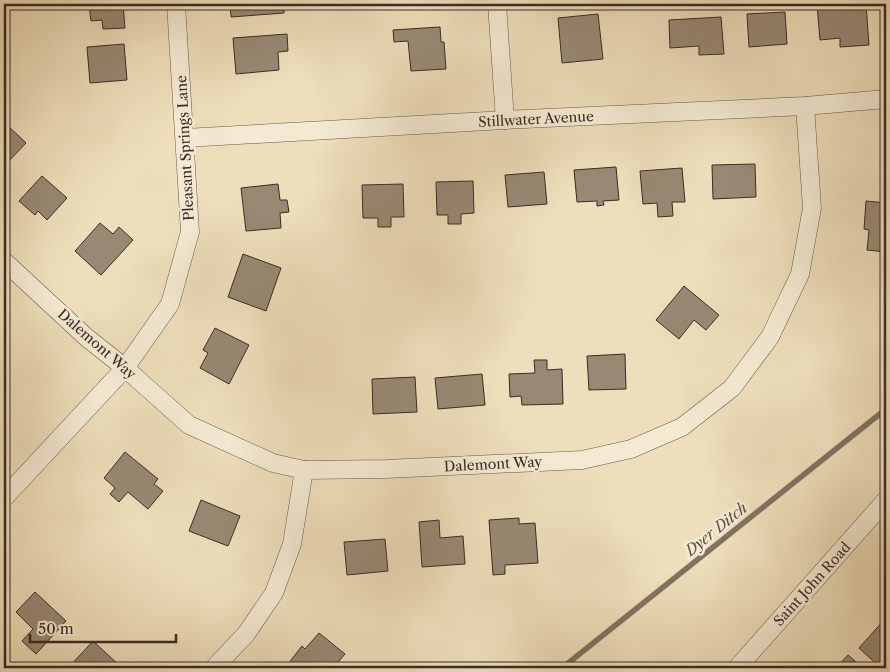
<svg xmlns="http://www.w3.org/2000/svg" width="890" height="672" font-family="'Libre Caslon Text',serif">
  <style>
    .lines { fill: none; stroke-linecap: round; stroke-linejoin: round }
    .stream { stroke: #817262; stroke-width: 5.5 }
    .building { fill: #988974; stroke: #3a2c27 }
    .street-casing { stroke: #67584c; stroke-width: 19 }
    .street { stroke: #f4ead3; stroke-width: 18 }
    .labels { text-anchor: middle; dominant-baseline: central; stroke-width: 5; stroke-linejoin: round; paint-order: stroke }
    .street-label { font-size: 14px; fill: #3a2c27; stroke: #f4ead3 }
    .water-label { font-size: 15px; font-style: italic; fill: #5e4f44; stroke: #f4ead3 }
  </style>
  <rect width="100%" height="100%" fill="#eedebb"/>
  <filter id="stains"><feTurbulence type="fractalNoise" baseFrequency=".004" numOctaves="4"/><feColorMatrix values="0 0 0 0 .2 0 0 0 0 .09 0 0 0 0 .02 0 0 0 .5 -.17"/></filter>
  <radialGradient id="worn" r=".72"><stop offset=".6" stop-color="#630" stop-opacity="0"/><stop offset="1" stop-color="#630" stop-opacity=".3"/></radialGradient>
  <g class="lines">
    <polyline class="stream" points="562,668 886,409"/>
  </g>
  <g class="building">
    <polygon points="89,4 123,4 125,28 103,29 102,20 91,21"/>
    <polygon points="230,4 284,4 284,13 231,17"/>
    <polygon points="817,4 866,4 869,45 840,47 840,38 820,40"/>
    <polygon points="785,12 787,44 749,47 747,14"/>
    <polygon points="598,14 603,59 562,63 558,18"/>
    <polygon points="721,17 724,54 699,55 699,46 670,48 669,20"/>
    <polygon points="440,27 441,42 444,42 446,69 411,71 408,41 394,42 393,30"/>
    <polygon points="287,34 288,51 278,52 279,70 236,74 233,38"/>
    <polygon points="124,44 127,80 90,83 87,47"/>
    <polygon points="4,122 26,143 6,164 4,162"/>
    <polygon points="755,164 756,197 713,199 712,165"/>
    <polygon points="616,167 619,200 603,201 604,205 597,206 597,201 577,202 574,170"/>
    <polygon points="682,168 685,202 672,202 673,216 658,217 657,203 643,204 640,171"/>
    <polygon points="544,172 547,204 508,207 505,175"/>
    <polygon points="42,176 67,198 47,220 38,211 35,215 19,201"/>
    <polygon points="473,181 474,213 461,214 461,224 448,224 448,215 437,215 436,182"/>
    <polygon points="278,184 280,200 287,200 289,212 280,213 281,228 246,231 241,188"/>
    <polygon points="403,184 404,217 391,217 391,227 378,227 378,218 363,218 362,185"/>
    <polygon points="866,201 886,203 886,252 867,250 869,230 864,229"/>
    <polygon points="100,223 113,234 119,227 133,240 101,275 75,251"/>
    <polygon points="243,254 281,268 266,311 228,297"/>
    <polygon points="684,286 719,315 706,330 694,320 679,339 656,320"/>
    <polygon points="215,328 249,345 229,384 200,368 208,353 203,350"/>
    <polygon points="625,354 626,389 589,390 587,356"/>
    <polygon points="534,360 547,360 547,370 562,369 563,404 522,405 521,396 510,397 509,374 535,373"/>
    <polygon points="482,374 485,405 438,409 435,378"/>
    <polygon points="415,377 417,412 373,414 372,379"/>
    <polygon points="125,452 158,479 154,484 163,491 148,509 128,492 119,502 110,494 115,488 104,478"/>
    <polygon points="201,500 240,516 228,546 189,531"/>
    <polygon points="519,518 519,524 535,523 538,563 505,565 505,574 493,575 489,520"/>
    <polygon points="439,520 440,538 463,536 465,564 422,567 419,522"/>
    <polygon points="385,539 388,571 347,575 344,542"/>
    <polygon points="35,592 66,621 36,654 22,641 33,629 16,612"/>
    <polygon points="885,619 886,668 881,668 859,648"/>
    <polygon points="319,633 345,654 333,668 294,668 288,664 302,646 305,649"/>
    <polygon points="93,641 122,668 70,668 69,667"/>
    <polygon points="848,655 863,668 836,668"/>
  </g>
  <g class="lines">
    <defs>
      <g id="street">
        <polyline points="497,4 505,120"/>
        <polyline points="185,138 505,120 805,106 886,99"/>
        <polyline points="4,261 86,337 125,368 189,425 273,463 304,470 386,469 582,460 631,449 682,427 732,388 770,337 800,274 812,208 805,106"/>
        <polyline points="4,498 125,368 170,304 190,232 176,4"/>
        <polyline points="214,668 246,634 274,593 292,544 304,470"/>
        <polyline points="737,668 886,500"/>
      </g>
    </defs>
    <use href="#street" class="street-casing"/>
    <use href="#street" class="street"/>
  </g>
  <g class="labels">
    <g class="street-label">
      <text transform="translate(536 119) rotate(-3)">Stillwater Avenue</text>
      <text transform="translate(185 148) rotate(-93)">Pleasant Springs Lane</text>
      <text transform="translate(97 344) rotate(41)">Dalemont Way</text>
      <text transform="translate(493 464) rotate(-3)">Dalemont Way</text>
      <text transform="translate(812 584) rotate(-48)">Saint John Road</text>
    </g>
    <g class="water-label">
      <text transform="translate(716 529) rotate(-39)">Dyer Ditch</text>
    </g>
  </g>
  <rect width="890" height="672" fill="none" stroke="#eedebb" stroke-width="20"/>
  <rect x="5" y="5" width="880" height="662" fill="none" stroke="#3a2c27" stroke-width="2.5"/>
  <rect x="10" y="10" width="870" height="652" fill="none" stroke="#3a2c27"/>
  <path d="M30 634v8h146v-8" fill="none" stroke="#3a2c27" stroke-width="2.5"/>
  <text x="38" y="634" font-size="15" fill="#3a2c27" stroke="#f4ead3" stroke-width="4" paint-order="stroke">50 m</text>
  <rect width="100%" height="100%" filter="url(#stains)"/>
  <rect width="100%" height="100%" fill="url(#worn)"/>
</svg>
